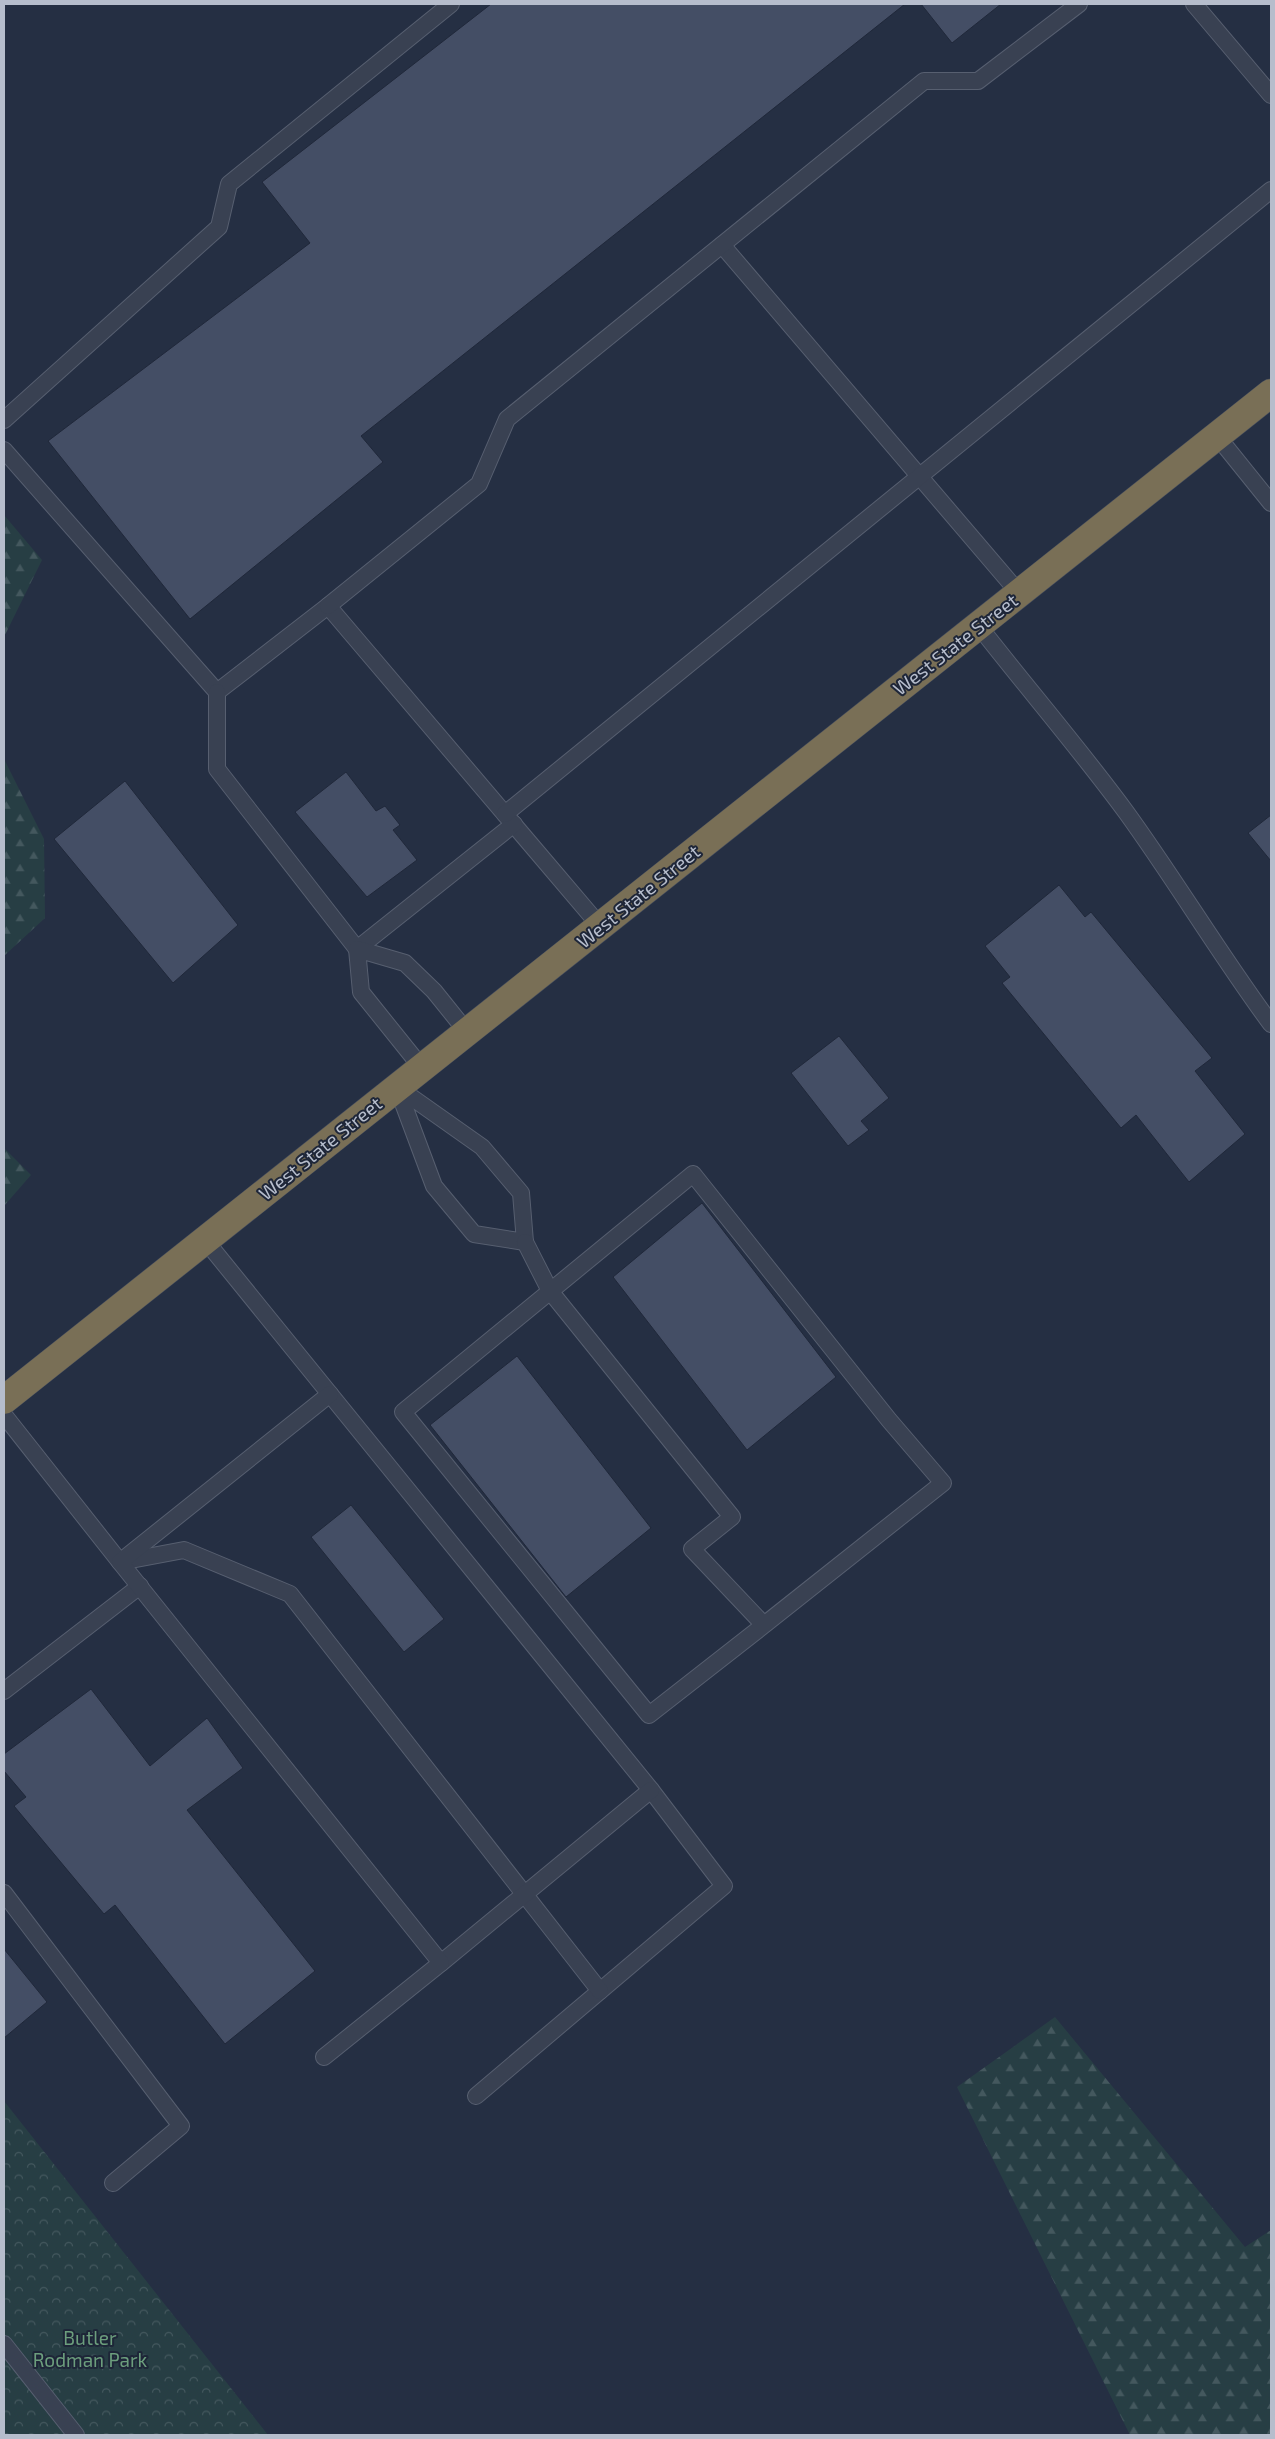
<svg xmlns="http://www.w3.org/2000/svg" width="1275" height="2439" font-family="'Exo 2',sans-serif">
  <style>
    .forest { fill: url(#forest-firs) }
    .park { fill: url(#park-crowns) }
    .building { fill: #444e65; stroke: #20283a }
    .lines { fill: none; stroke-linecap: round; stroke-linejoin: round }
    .lane-casing { stroke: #575f70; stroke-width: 18 }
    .highway-casing { stroke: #444c5d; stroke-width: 29 }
    .lane { stroke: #394152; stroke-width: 16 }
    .highway { stroke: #796f56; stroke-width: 28 }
    .labels { text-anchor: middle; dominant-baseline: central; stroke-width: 4; stroke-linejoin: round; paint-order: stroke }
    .street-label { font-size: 19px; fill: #b6bdcc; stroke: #1e2638 }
    .park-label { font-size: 19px; fill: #6c9e7d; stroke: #1e2638 }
  </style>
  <defs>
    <pattern id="forest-firs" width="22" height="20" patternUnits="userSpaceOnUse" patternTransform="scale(1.25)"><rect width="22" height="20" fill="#273e44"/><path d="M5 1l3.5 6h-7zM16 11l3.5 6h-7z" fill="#44585e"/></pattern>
    <pattern id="park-crowns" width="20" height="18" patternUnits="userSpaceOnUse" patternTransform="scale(1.25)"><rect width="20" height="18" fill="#273e44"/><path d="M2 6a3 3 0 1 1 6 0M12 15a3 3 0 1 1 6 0" fill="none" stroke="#44585e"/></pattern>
  </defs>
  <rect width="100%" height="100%" fill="#252f43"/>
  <g class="forest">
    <polygon points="4,515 42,560 4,637"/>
    <polygon points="4,759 44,839 45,918 4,956"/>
    <polygon points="4,1148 31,1175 4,1206"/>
    <polygon points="1055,2017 1245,2247 1271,2230 1271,2435 1130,2435 957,2087"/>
  </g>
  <polygon class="park" points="4,2101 268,2435 4,2435"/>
  <g class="building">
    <polygon points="491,4 905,4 361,436 383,462 190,619 48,441 310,243 262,182"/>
    <polygon points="921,4 1001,4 952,43"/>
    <polygon points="346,772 376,811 385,806 400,825 393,830 417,860 367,897 295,812"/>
    <polygon points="125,781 238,925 173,983 54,839"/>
    <polygon points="1271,815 1271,861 1248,833"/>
    <polygon points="1059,885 1085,917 1091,912 1212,1058 1195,1071 1245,1134 1189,1182 1136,1115 1121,1128 1002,983 1010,977 985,946"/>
    <polygon points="839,1036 889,1098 861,1121 869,1130 848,1146 791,1073"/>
    <polygon points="702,1203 836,1377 747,1450 613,1277"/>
    <polygon points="517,1356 651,1528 566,1597 430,1425"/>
    <polygon points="351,1505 444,1619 404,1652 311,1537"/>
    <polygon points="91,1689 150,1766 207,1718 243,1768 187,1810 315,1971 225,2044 115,1905 104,1914 14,1806 26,1797 4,1771 4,1754"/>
    <polygon points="4,1949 47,2002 4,2038"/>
  </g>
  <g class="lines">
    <defs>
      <g id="lane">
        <polyline points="1194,4 1271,95"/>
        <polyline points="722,245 1019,593"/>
        <polyline points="4,420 219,227 229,184 451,4"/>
        <polyline points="1217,436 1271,503"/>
        <polyline points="4,450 217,692 328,606 600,926"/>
        <polyline points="328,606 479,484 507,419 924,81 978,81 1079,4"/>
        <path d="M978,625C1027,688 1079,748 1126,812C1176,881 1220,955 1271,1024"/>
        <polyline points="217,692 217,769 357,949 514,824"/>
        <polyline points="505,814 1271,190"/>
        <polyline points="422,1068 361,992 357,949 405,963 434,991 467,1032"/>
        <polygon points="397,1087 482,1147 521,1193 525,1242 474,1234 434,1186"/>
        <polyline points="205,1240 651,1790 724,1886 476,2096"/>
        <polyline points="525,1242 550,1291 732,1517 692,1549 764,1625 649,1715 403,1412 693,1174 889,1420 943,1483 764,1625"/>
        <polyline points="4,1415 120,1562 184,1550 290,1594 600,1991"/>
        <polyline points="4,1691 140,1586"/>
        <polyline points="4,1893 181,2126 113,2183"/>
        <polyline points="441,1963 651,1790"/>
        <polyline points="324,2057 441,1963 120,1562 330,1394"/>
        <polyline points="4,2344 76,2435"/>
      </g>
      <polyline id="highway" points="4,1400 1271,393"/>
    </defs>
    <use href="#lane" class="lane-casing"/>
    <use href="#highway" class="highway-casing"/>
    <use href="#lane" class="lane"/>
    <use href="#highway" class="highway"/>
  </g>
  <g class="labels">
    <g class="street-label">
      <text transform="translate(955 644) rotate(-38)">West State Street</text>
      <text transform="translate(638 896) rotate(-39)">West State Street</text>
      <text transform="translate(320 1148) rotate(-39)">West State Street</text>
    </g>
    <g class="park-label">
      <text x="90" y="2337">Butler<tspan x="90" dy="22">Rodman Park</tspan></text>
    </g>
  </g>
  <rect width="1275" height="2439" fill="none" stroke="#b6bdcc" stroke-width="10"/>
</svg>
